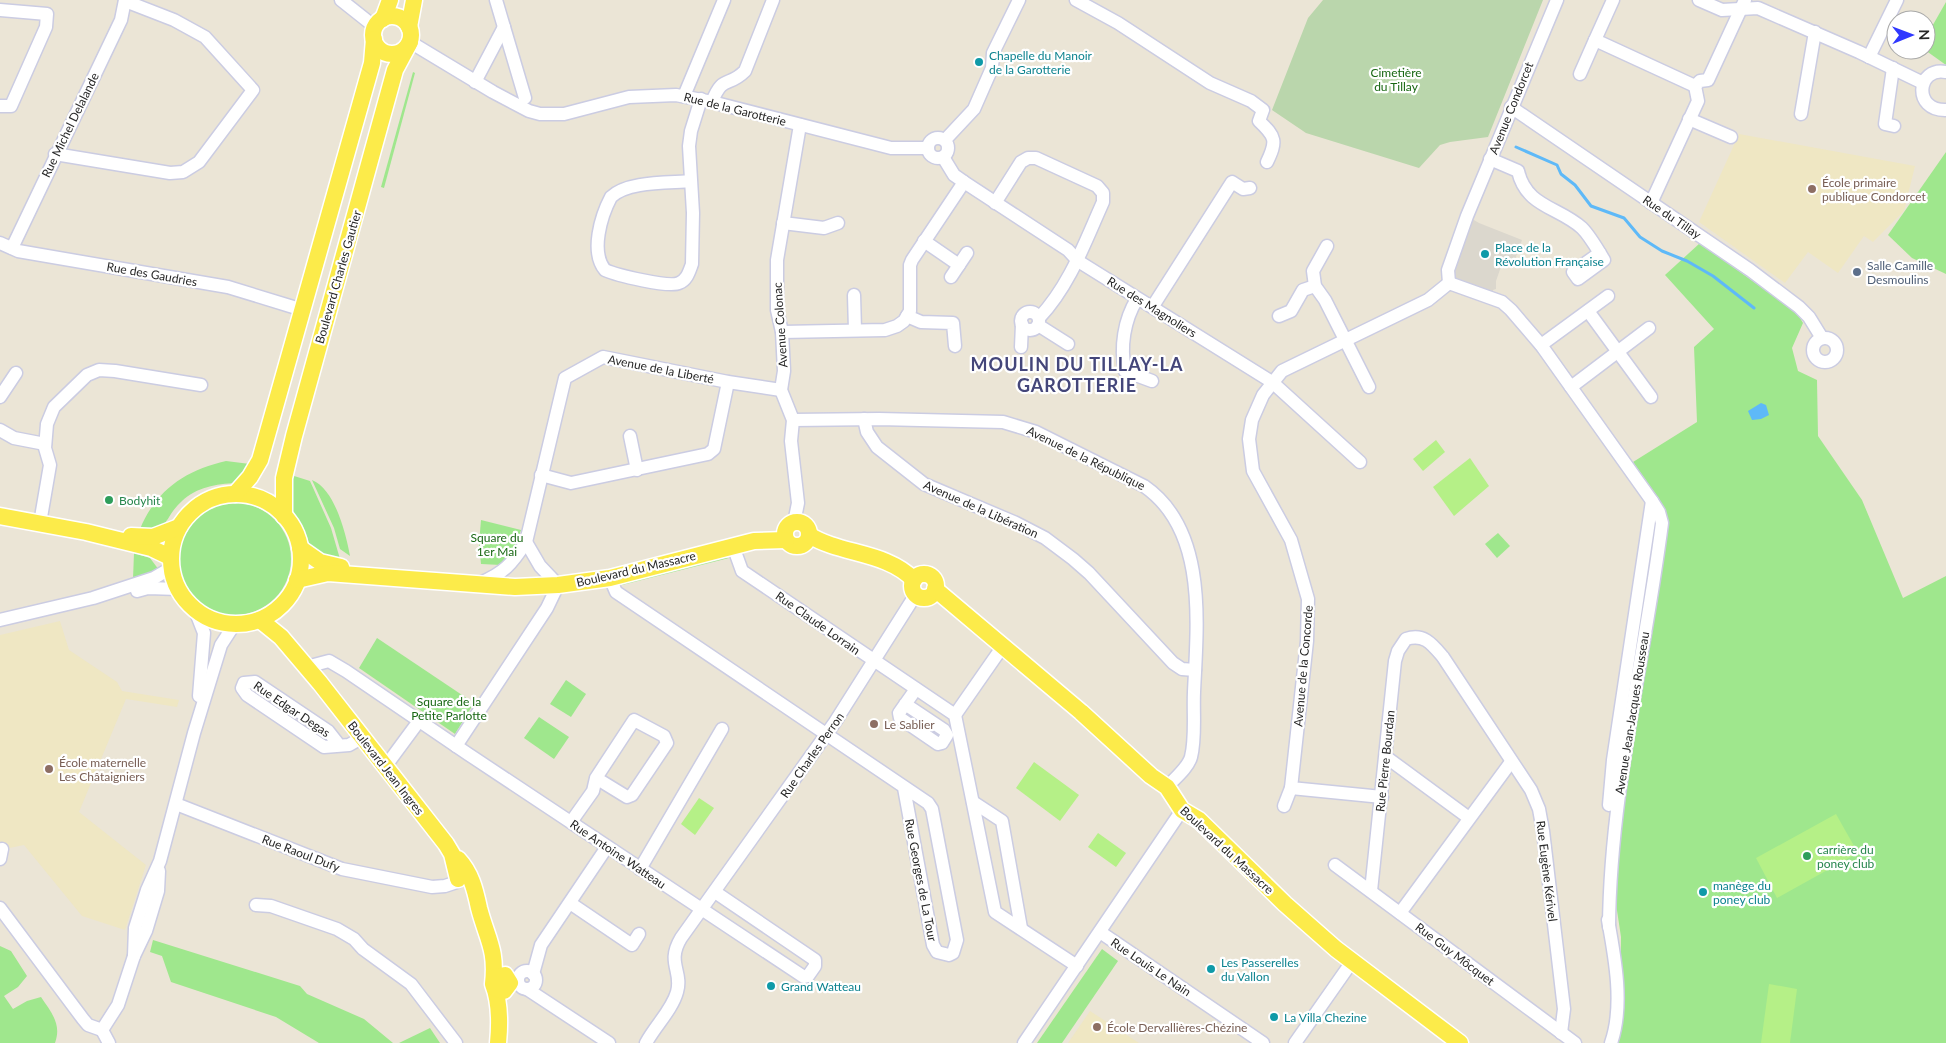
<svg xmlns="http://www.w3.org/2000/svg" width="1946" height="1043" font-family="Lato,sans-serif">
  <style>
    .education { fill: #efe7c3 }
    .green { fill: #9fe78d }
    .cemetery { fill: #bad6ac }
    .pitch { fill: #b5f087 }
    .plaza { fill: #dbd7cd }
    .water { fill: #5eb9f8 }
    .lines { fill: none; stroke-linecap: round; stroke-linejoin: round }
    .stream { stroke: #5eb9f8; stroke-width: 3 }
    .minor-casing { stroke: #cbcce2; stroke-width: 15 }
    .major-casing { stroke: #fff; stroke-width: 19 }
    .minor { stroke: #fff; stroke-width: 12 }
    .major { stroke: #fceb4a; stroke-width: 16 }
    .culture-dot { fill: #0f9aa8; stroke: #fff; stroke-width: 2 }
    .education-dot { fill: #8d6e63; stroke: #fff; stroke-width: 2 }
    .service-dot { fill: #5c6f8a; stroke: #fff; stroke-width: 2 }
    .leisure-dot { fill: #2e9e5b; stroke: #fff; stroke-width: 2 }
    .labels { text-anchor: middle; dominant-baseline: central; stroke-width: 4.5; stroke-linejoin: round; paint-order: stroke }
    .culture-label { font-size: 12px; fill: #0d838f; stroke: #fff; text-anchor: start }
    .park-label { font-size: 12px; fill: #186713; stroke: #fff }
    .street-label { font-size: 12px; fill: #272727; stroke: #fff }
    .education-label { font-size: 12px; fill: #785e54; stroke: #fff; text-anchor: start }
    .service-label { font-size: 12px; fill: #4e5e75; stroke: #fff; text-anchor: start }
    .leisure-label { font-size: 12px; fill: #27864d; stroke: #fff; text-anchor: start }
    .district-label { font-size: 18px; font-weight: bold; letter-spacing: 1px; fill: #44467a; stroke: #fff }
  </style>
  <rect width="100%" height="100%" fill="#ebe5d6"/>
  <g class="education">
    <polygon points="1739,134 1915,166 1904,211 1873,242 1864,236 1838,273 1808,252 1785,283 1699,222"/>
    <polygon points="60,621 69,650 117,682 122,691 179,700 177,707 126,699 79,812 146,865 125,930 82,916 24,845 0,850 0,635"/>
    <polygon points="1090,1011 1139,1043 1068,1043"/>
  </g>
  <g class="green">
    <polygon points="1946,2 1946,65 1925,50 1926,37"/>
    <polygon points="413,72 415,73 384,188 381,187"/>
    <polygon points="1946,152 1946,274 1912,258 1888,235"/>
    <polygon points="1700,243 1797,313 1803,323 1792,348 1798,371 1817,380 1818,436 1862,500 1903,598 1946,576 1946,1043 1616,1043 1620,1023 1621,937 1613,884 1617,822 1631,761 1666,518 1659,499 1633,462 1697,422 1694,347 1714,329 1665,275"/>
    <path d="M226,461L250,464L236,483C216,484 197,487 182,501C162,519 173,529 140,529C156,490 186,470 226,461Z"/>
    <polygon points="291,475 310,481 331,528 340,559 319,553 310,546 303,527 290,508"/>
    <path d="M312,480C335,489 346,534 350,556L340,549L334,528Z"/>
    <circle cx="235" cy="559" r="56"/>
    <polygon points="481,520 521,530 514,551 501,565 481,564 479,544"/>
    <polygon points="1498,533 1510,546 1497,558 1485,544"/>
    <polygon points="134,553 150,558 159,570 133,579"/>
    <polygon points="724,557 729,558 622,585 624,582"/>
    <polygon points="377,638 474,703 455,734 359,668"/>
    <polygon points="566,680 586,694 571,717 550,704"/>
    <polygon points="539,717 569,737 554,759 524,738"/>
    <polygon points="153,940 300,986 307,994 364,1019 393,1043 319,1043 276,1017 171,982 162,956 150,952"/>
    <path d="M0,946L11,951L27,976L18,987L4,996L13,1009L27,1001L41,997C51,1012 62,1024 55,1043H0Z"/>
    <polygon points="1102,949 1118,961 1062,1043 1037,1043"/>
    <polygon points="430,1028 440,1043 399,1043"/>
  </g>
  <polygon class="cemetery" points="1323,0 1543,0 1488,137 1450,142 1440,145 1419,168 1306,133 1272,110 1308,18"/>
  <g class="pitch">
    <polygon points="1436,440 1445,452 1423,471 1413,459"/>
    <polygon points="1470,458 1489,486 1454,516 1433,487"/>
    <polygon points="1034,762 1079,795 1060,821 1016,788"/>
    <polygon points="699,798 714,808 695,835 681,824"/>
    <polygon points="1836,814 1858,853 1777,898 1756,858"/>
    <polygon points="1098,833 1126,853 1116,867 1088,847"/>
    <polygon points="1769,984 1797,989 1790,1043 1761,1043"/>
  </g>
  <polygon class="plaza" points="1467,216 1479,223 1522,240 1514,262 1504,258 1496,281 1496,289 1493,290 1491,298 1449,283"/>
  <polygon class="water" points="1761,403 1766,405 1769,415 1761,419 1752,420 1748,411"/>
  <g class="lines">
    <polyline class="stream" points="1516,147 1557,165 1561,174 1575,185 1591,206 1624,218 1640,237 1662,251 1687,261 1713,276 1754,308"/>
    <defs>
      <g id="minor">
        <polyline points="341,0 375,27"/>
        <polyline points="496,0 525,98"/>
        <path d="M1076,0L1118,23L1210,83L1251,101L1263,110L1259,121C1276,137 1277,141 1267,162"/>
        <polyline points="1613,0 1595,40 1695,86"/>
        <polyline points="1699,0 1722,10 1758,8 1859,52 1923,83"/>
        <polyline points="0,10 47,14 46,27 11,106 0,106"/>
        <polyline points="410,42 493,92 529,111 540,114 564,114 629,97 676,95 712,102 891,148 928,148"/>
        <polyline points="1869,57 1897,0"/>
        <polyline points="1893,68 1885,124 1894,126"/>
        <path d="M1946,72C1917,66 1912,111 1946,110"/>
        <polyline points="1580,74 1595,40"/>
        <polyline points="475,82 504,27"/>
        <polyline points="684,96 724,0"/>
        <path d="M712,102C723,74 728,88 745,71L773,0"/>
        <polyline points="1511,107 1750,270 1799,307 1809,317 1822,338"/>
        <polyline points="1801,114 1815,32"/>
        <polyline points="1689,119 1731,137"/>
        <circle cx="938" cy="148" r="10"/>
        <polyline points="945,140 974,109 992,68 993,53 1019,0"/>
        <polyline points="55,154 170,173 183,172 199,162 253,90 205,37 174,20 125,1"/>
        <polyline points="943,157 954,175 964,182 1068,250 1078,261 1272,382 1360,462"/>
        <path d="M1490,159L1518,171C1526,207 1559,207 1582,228C1590,236 1598,250 1604,260L1578,279L1573,272L1600,253"/>
        <path d="M691,181C668,183 627,181 611,197C601,216 590,252 605,270C616,275 669,288 679,283C687,280 689,272 692,264L693,213L689,146L691,131L701,99"/>
        <path d="M995,203L1021,162L1028,158H1036L1097,186L1103,193V202C1085,242 1070,285 1039,318"/>
        <polyline points="1651,203 1698,101 1695,86 1700,81 1708,80 1745,0"/>
        <polyline points="783,223 824,228 838,223"/>
        <polyline points="924,241 959,265"/>
        <polyline points="0,243 18,251 228,287 303,310"/>
        <polyline points="1327,246 1313,271 1315,286 1325,300 1369,387"/>
        <polyline points="12,248 121,20 125,0"/>
        <polyline points="951,277 967,253"/>
        <path d="M1449,283L1502,302L1511,310L1541,345L1652,501L1659,512L1662,523C1645,658 1610,791 1609,927"/>
        <polyline points="1449,283 1448,270 1467,216 1557,0"/>
        <polyline points="854,295 855,330"/>
        <path d="M1137,299C1124,320 1120,347 1125,371L1152,381"/>
        <polyline points="1153,306 1232,182 1243,189 1250,188"/>
        <polyline points="1588,311 1651,397"/>
        <circle cx="1030" cy="321" r="9"/>
        <polyline points="907,316 921,322 953,323 955,346"/>
        <polyline points="1279,316 1291,311 1303,290 1315,286"/>
        <polyline points="1038,325 1068,344"/>
        <polyline points="782,332 885,330 897,326 904,321 910,311 910,265 912,260 964,182"/>
        <circle cx="1825" cy="350" r="12"/>
        <polyline points="1541,345 1608,296"/>
        <polyline points="1021,347 1022,324"/>
        <polyline points="1571,387 1649,328"/>
        <polyline points="0,397 16,373"/>
        <polyline points="864,419 867,432 877,447 924,484 1016,523 1045,538 1073,559 1089,573 1173,663 1182,669 1195,670"/>
        <path d="M793,420L879,419L1003,422L1036,432L1144,486C1208,530 1197,625 1194,692C1193,713 1196,738 1191,757C1188,768 1174,779 1167,787"/>
        <polyline points="0,430 14,438 45,444"/>
        <polyline points="630,436 637,470"/>
        <polyline points="541,475 571,483 708,454 714,449 728,382"/>
        <polyline points="40,523 50,465 45,448 47,424 54,407 87,375 99,370 115,371 201,385"/>
        <polyline points="794,523 798,503 791,441 793,420 781,390 784,371 782,332 777,310 777,260 800,125"/>
        <polyline points="733,546 742,571 955,715 995,912 1077,966"/>
        <polyline points="610,578 616,592 928,803 932,809 957,940 953,953 949,955 937,952 933,945 904,788"/>
        <path d="M480,583C504,573 512,564 526,542L565,378L603,357L728,382L781,390"/>
        <polyline points="137,591 148,588 178,589"/>
        <polyline points="195,610 204,633 199,696"/>
        <polyline points="0,620 93,598 154,578 171,568"/>
        <polyline points="310,666 329,661 346,671 468,754 804,977 808,976 815,966 815,960 715,892"/>
        <polyline points="905,704 944,730 947,735 942,743 938,744 900,718 899,713 916,689"/>
        <polyline points="955,715 1003,646"/>
        <polyline points="339,745 328,731 255,682 244,683 242,688 247,695 324,747 349,745 356,741 359,733"/>
        <polyline points="456,746 547,608 558,585 540,566 526,542"/>
        <polyline points="1386,757 1469,818"/>
        <polyline points="385,767 419,721"/>
        <polyline points="1382,797 1291,788 1307,641 1308,599 1291,540 1253,471 1249,439 1252,420 1263,395 1282,371 1428,300 1449,283"/>
        <polyline points="973,802 1002,821 1021,928"/>
        <polyline points="176,804 342,869 432,887 445,886 457,882"/>
        <polyline points="1609,805 1613,760 1652,501"/>
        <polyline points="1284,806 1291,788"/>
        <polyline points="571,822 593,791 596,778 634,720 664,736 667,743 632,795 627,797 596,778"/>
        <polyline points="0,859 2,849"/>
        <polyline points="1335,865 1575,1043"/>
        <polyline points="640,869 722,729"/>
        <path d="M1371,891L1395,661L1398,651L1406,639C1424,633 1432,644 1443,657L1531,790L1539,809L1543,831L1564,1009L1561,1033"/>
        <polyline points="570,903 632,945 639,934"/>
        <polyline points="256,905 271,906 337,929 354,939 363,949 411,984 456,1043"/>
        <polyline points="0,908 83,1019 88,1025 102,1030"/>
        <polyline points="1400,913 1511,762"/>
        <path d="M1608,920C1615,958 1624,1006 1611,1043"/>
        <polyline points="1100,932 1263,1043"/>
        <polyline points="134,956 135,928 147,890 160,861 194,733 221,645 234,625"/>
        <circle cx="527" cy="980" r="9"/>
        <polyline points="533,974 541,945 607,847"/>
        <polyline points="527,989 609,1043"/>
        <polyline points="102,1030 118,1005 134,956 146,931 158,891 159,871"/>
        <polyline points="102,1030 109,1043"/>
        <path d="M646,1043C655,1026 672,1010 677,992C683,971 666,963 681,938L835,722L916,594"/>
        <polyline points="1024,1043 1182,810"/>
        <polyline points="1295,1043 1351,963"/>
      </g>
      <g id="major">
        <circle cx="392" cy="35" r="19"/>
        <polyline points="383,19 390,0"/>
        <polyline points="409,27 414,0"/>
        <circle cx="236" cy="559" r="65"/>
        <polyline points="235,494 250,477 260,460 372,63 374,39"/>
        <polyline points="0,516 86,532 151,548 170,557"/>
        <polyline points="284,516 284,478 294,436 395,70 410,42"/>
        <circle cx="797" cy="534" r="12"/>
        <path d="M809,535C841,555 886,551 914,580"/>
        <polyline points="131,536 153,537 179,527"/>
        <polyline points="300,548 320,562 341,567"/>
        <circle cx="924" cy="586" r="12"/>
        <polyline points="297,580 328,573 515,587 558,585 610,578 754,541 786,540"/>
        <polyline points="935,589 1081,712 1151,776 1167,787 1182,810 1199,820 1285,904 1336,949 1460,1043"/>
        <polyline points="260,620 281,637 320,683 446,844 452,854 458,879"/>
        <path d="M458,859C471,873 475,889 479,908C487,939 497,949 493,984C500,1002 500,1023 498,1043"/>
        <polyline points="495,977 505,975 510,983 504,991 496,989"/>
      </g>
    </defs>
    <use href="#minor" class="minor-casing"/>
    <use href="#major" class="major-casing"/>
    <use href="#minor" class="minor"/>
    <use href="#major" class="major"/>
  </g>
  <g class="culture-dot">
    <circle cx="979" cy="62" r="5"/>
    <circle cx="1485" cy="254" r="5"/>
    <circle cx="1703" cy="892" r="5"/>
    <circle cx="1211" cy="969" r="5"/>
    <circle cx="771" cy="986" r="5"/>
    <circle cx="1274" cy="1017" r="5"/>
  </g>
  <g class="education-dot">
    <circle cx="1812" cy="189" r="5"/>
    <circle cx="874" cy="724" r="5"/>
    <circle cx="49" cy="769" r="5"/>
    <circle cx="1097" cy="1027" r="5"/>
  </g>
  <circle class="service-dot" cx="1857" cy="272" r="5"/>
  <g class="leisure-dot">
    <circle cx="109" cy="500" r="5"/>
    <circle cx="1807" cy="856" r="5"/>
  </g>
  <g class="labels">
    <g class="culture-label">
      <text x="989" y="55">Chapelle du Manoir<tspan x="989" dy="14">de la Garotterie</tspan></text>
      <text x="1495" y="247">Place de la<tspan x="1495" dy="14">Révolution Française</tspan></text>
      <text x="1713" y="885">manège du<tspan x="1713" dy="14">poney club</tspan></text>
      <text x="1221" y="962">Les Passerelles<tspan x="1221" dy="14">du Vallon</tspan></text>
      <text x="781" y="986">Grand Watteau</text>
      <text x="1284" y="1017">La Villa Chezine</text>
    </g>
    <g class="park-label">
      <text x="1396" y="72">Cimetière<tspan x="1396" dy="14">du Tillay</tspan></text>
      <text x="497" y="537">Square du<tspan x="497" dy="14">1er Mai</tspan></text>
      <text x="449" y="701">Square de la<tspan x="449" dy="14">Petite Parlotte</tspan></text>
    </g>
    <g class="street-label">
      <text transform="translate(1511 108) rotate(-68)">Avenue Condorcet</text>
      <text transform="translate(735 109) rotate(14)">Rue de la Garotterie</text>
      <text transform="translate(70 125) rotate(-64)">Rue Michel Delalande</text>
      <text transform="translate(1672 217) rotate(34)">Rue du Tillay</text>
      <text transform="translate(152 274) rotate(10)">Rue des Gaudries</text>
      <text transform="translate(338 277) rotate(-74)">Boulevard Charles Gautier</text>
      <text transform="translate(1152 307) rotate(32)">Rue des Magnoliers</text>
      <text transform="translate(780 325) rotate(-94)">Avenue Colonac</text>
      <text transform="translate(661 369) rotate(11)">Avenue de la Liberté</text>
      <text transform="translate(1086 458) rotate(26)">Avenue de la République</text>
      <text transform="translate(981 509) rotate(24)">Avenue de la Libération</text>
      <text transform="translate(636 569) rotate(-13)">Boulevard du Massacre</text>
      <text transform="translate(818 623) rotate(35)">Rue Claude Lorrain</text>
      <text transform="translate(1303 666) rotate(-85)">Avenue de la Concorde</text>
      <text transform="translate(292 709) rotate(34)">Rue Edgar Degas</text>
      <text transform="translate(1632 713) rotate(-81)">Avenue Jean-Jacques Rousseau</text>
      <text transform="translate(812 755) rotate(-55)">Rue Charles Perron</text>
      <text transform="translate(1385 761) rotate(-84)">Rue Pierre Bourdan</text>
      <text transform="translate(386 768) rotate(52)">Boulevard Jean Ingres</text>
      <text transform="translate(1227 850) rotate(43)">Boulevard du Massacre</text>
      <text transform="translate(301 853) rotate(21)">Rue Raoul Dufy</text>
      <text transform="translate(618 854) rotate(34)">Rue Antoine Watteau</text>
      <text transform="translate(1547 871) rotate(83)">Rue Eugène Kérivel</text>
      <text transform="translate(921 880) rotate(79)">Rue Georges de La Tour</text>
      <text transform="translate(1455 954) rotate(37)">Rue Guy Môcquet</text>
      <text transform="translate(1151 967) rotate(34)">Rue Louis Le Nain</text>
    </g>
    <g class="education-label">
      <text x="1822" y="182">École primaire<tspan x="1822" dy="14">publique Condorcet</tspan></text>
      <text x="884" y="724">Le Sablier</text>
      <text x="59" y="762">École maternelle<tspan x="59" dy="14">Les Châtaigniers</tspan></text>
      <text x="1107" y="1027">École Dervallières-Chézine</text>
    </g>
    <g class="service-label">
      <text x="1867" y="265">Salle Camille<tspan x="1867" dy="14">Desmoulins</tspan></text>
    </g>
    <g class="leisure-label">
      <text x="119" y="500">Bodyhit</text>
      <text x="1817" y="849">carrière du<tspan x="1817" dy="14">poney club</tspan></text>
    </g>
    <g class="district-label">
      <text x="1077" y="364">MOULIN DU TILLAY-LA<tspan x="1077" dy="21">GAROTTERIE</tspan></text>
    </g>
  </g>
  <g transform="translate(1911 35) rotate(89)"><circle r="24" fill="#ffffff" stroke="#a9a9a9"/>
  <path d="M0-4L9 19L0 12L-9 19Z" fill="#2f38ff"/>
  <text y="-8" font-size="14" font-weight="bold" text-anchor="middle" fill="#272727">N</text>
  </g>
</svg>
